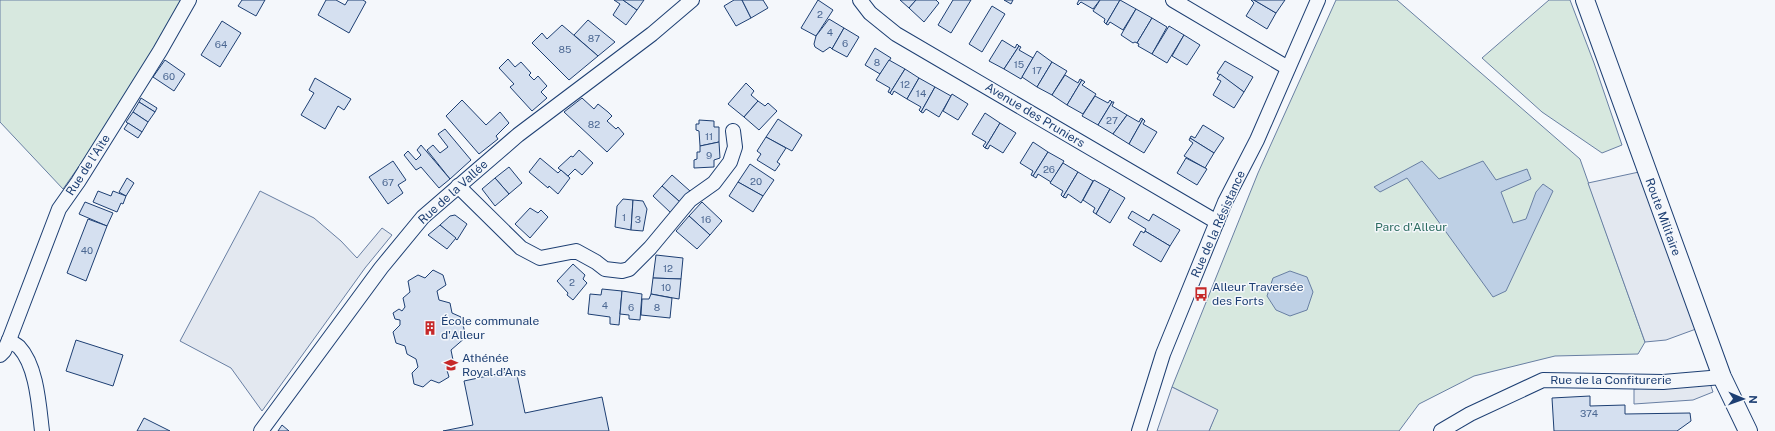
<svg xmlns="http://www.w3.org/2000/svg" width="1775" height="431" font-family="'Public Sans',sans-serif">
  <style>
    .green { fill: #d7e8df; stroke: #687fa3 }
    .parking { fill: #e3e8f0; stroke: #687fa3 }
    .water { fill: #bed0e5; stroke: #687fa3 }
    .building { fill: #d5e0f0; stroke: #1d3f73 }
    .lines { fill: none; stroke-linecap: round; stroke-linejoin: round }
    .minor-casing { stroke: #1d3f73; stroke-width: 16 }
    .tertiary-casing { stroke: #1d3f73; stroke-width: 20 }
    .minor { stroke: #f4f7fb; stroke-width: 14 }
    .tertiary { stroke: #f4f7fb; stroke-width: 18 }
    .labels { text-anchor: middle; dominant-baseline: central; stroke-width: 3; stroke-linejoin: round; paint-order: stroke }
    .number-label { font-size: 10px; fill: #4b6792 }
    .street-label { font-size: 12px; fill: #1d3f73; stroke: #f4f7fb }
    .park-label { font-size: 12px; fill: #2c6c60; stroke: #f4f7fb }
    .poi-label { font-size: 12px; fill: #1d3f73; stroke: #f4f7fb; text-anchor: start }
  </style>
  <rect width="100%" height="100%" fill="#f4f7fb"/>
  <g class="green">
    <polygon points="0,0 189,0 160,51 63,189 0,122"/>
    <polygon points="1336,0 1397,0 1580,159 1645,342 1638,354 1555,356 1474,376 1419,404 1399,431 1209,431 1217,410 1172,387 1258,173"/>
    <polygon points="1549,0 1570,0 1594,63 1622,145 1602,153 1542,112 1482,58"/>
  </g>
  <g class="parking">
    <polygon points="1639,172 1696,329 1666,340 1645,342 1588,183"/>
    <polygon points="260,191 314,218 341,241 357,258 382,228 392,235 365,268 262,411 231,368 180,341"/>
    <polygon points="1710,383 1713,392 1693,400 1634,404 1634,389"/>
    <polygon points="1172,387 1218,410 1209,431 1157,431"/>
  </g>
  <g class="water">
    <polygon points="1422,161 1439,179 1483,161 1496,180 1527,169 1531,179 1501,192 1513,223 1526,219 1536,192 1543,184 1553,191 1506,291 1493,297 1407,178 1380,192 1374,187"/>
    <polygon points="1290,271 1307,277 1313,292 1307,310 1290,316 1276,310 1267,296 1273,278"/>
  </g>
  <g class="building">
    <polygon points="242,0 265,0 256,16 238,6"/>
    <polygon points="326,0 336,0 345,5 348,0 363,0 366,2 349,33 318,15"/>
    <polygon points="614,0 623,0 637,10 626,25 613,15 620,4"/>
    <polygon points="623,0 644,0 637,10"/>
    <polygon points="734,0 742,0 751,18 736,26 724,6"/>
    <polygon points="742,0 763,0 768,8 751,18"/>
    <polygon points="818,0 833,10 816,36 801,28"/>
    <polygon points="900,0 916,0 909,8"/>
    <polygon points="916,0 936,0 939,3 924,22 909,8"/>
    <polygon points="953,0 971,0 951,33 938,25"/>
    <polygon points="1004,0 1013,0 1011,4"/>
    <polygon points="1079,0 1100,0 1093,9 1081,2 1078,5 1077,4"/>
    <polygon points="1100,0 1120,0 1106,24 1104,22 1105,19 1093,11"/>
    <polygon points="1120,0 1136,9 1123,30 1110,22 1108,25 1106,24"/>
    <polygon points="1254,0 1276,13 1267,29 1246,16 1254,3 1251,0"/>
    <polygon points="1254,0 1285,0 1276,13"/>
    <polygon points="992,6 1005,14 982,52 969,44"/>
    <polygon points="1136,9 1152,18 1137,43 1135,42 1133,43 1121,35"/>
    <polygon points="1152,18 1167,27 1152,54 1138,46 1139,44 1137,43"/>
    <polygon points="829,19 844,28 832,49 830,47 823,52 815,47 814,44 816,36"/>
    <polygon points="588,20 615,42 598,56 574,35"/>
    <polygon points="222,21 241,33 220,67 201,55"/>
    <polygon points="562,25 598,56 569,80 532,43 542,33 547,39"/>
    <polygon points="1169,26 1184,35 1167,63 1152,54"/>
    <polygon points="844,28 859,37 847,57 832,49"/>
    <polygon points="1184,35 1200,45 1187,65 1172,56"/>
    <polygon points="1002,40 1015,48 1017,44 1019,46 1004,69 989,61"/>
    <polygon points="1019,46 1021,47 1019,50 1033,58 1021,79 1004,69"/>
    <polygon points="875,48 891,58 880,74 865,65"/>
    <polygon points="1037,51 1052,62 1037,87 1022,77"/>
    <polygon points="508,59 515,67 521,62 531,73 529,75 534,80 538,76 547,86 541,92 547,98 532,111 510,87 514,84 499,68"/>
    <polygon points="165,60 185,74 174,91 153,77"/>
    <polygon points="889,60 905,69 890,93 888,92 890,88 876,80"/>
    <polygon points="1225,61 1253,77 1244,92 1217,73"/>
    <polygon points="1052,62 1067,71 1052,95 1037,87"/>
    <polygon points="905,69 919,78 907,99 894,91 892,95 890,93"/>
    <polygon points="1220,74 1244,92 1234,108 1213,95 1221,81 1217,79"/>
    <polygon points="1065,75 1078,83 1080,79 1082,80 1067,105 1052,95"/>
    <polygon points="315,78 351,99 344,110 338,106 325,129 301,115 314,93 309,90"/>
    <polygon points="919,78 935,87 921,112 919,110 921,107 907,99"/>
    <polygon points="1082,80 1085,82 1082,85 1096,94 1083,114 1067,105"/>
    <polygon points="746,83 754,91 751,95 758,101 744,117 728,104"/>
    <polygon points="935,87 951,96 939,117 926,109 923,113 921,112"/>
    <polygon points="952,94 968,104 958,120 943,111"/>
    <polygon points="1095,96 1108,103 1110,100 1112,102 1098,125 1082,116"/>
    <polygon points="141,98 157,108 155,112 139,102"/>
    <polygon points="582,98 594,109 598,104 608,112 612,116 607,121 616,129 618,127 624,134 607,152 564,112"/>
    <polygon points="462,100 486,125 500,112 509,123 496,136 498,139 479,154 446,116"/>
    <polygon points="758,101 765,106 768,103 777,111 759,130 744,117"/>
    <polygon points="139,102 155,112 148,122 133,112"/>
    <polygon points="1112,102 1114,102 1112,106 1127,115 1113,134 1098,125"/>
    <polygon points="133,112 148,122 142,132 126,122"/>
    <polygon points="985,113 1000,123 985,148 983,146 986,142 972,134"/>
    <polygon points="1127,115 1139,122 1141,118 1143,119 1129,144 1113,134"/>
    <polygon points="778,119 802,135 792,151 766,137"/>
    <polygon points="1143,119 1145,121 1143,124 1157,132 1144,153 1129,144"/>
    <polygon points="699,120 714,121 714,127 719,127 719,142 700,146 699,131 696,130 696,124 699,124"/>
    <polygon points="128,123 142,132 138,138 124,129"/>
    <polygon points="1000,123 1016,133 1003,153 990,145 988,149 985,148"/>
    <polygon points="1203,125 1224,138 1214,153 1190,138 1191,136 1195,138"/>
    <polygon points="445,129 471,160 450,179 427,150 433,145 440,153 448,147 438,134"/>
    <polygon points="766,137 786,148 777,162 780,164 775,171 757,160 761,154 757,151"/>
    <polygon points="1190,138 1214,153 1205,168 1184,156 1193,143 1189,140"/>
    <polygon points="719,142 720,158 714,160 714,167 694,168 694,160 697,159 697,152 700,152 700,146"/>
    <polygon points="1033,142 1048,152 1033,176 1031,175 1033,171 1020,163"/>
    <polygon points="421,145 450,179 439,188 421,167 416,170 404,155 408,151 416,160 421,155 417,150"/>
    <polygon points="579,150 593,163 582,175 575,169 568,176 558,168 571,156 573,157"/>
    <polygon points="1048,152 1064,161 1051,182 1038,174 1036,178 1033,176"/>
    <polygon points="540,158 558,173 561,170 570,178 558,194 549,186 548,188 529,172"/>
    <polygon points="1186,158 1207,169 1197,185 1177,173"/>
    <polygon points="393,161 406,180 398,185 403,193 388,204 369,177"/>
    <polygon points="1063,163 1078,172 1063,197 1061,195 1063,191 1050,183"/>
    <polygon points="750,164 774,180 763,196 738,182"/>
    <polygon points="509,167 522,183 509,194 495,178"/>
    <polygon points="1078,172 1093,181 1081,203 1068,194 1066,198 1063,197"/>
    <polygon points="672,175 690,191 680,202 662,186"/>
    <polygon points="127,178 134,183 126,196 119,192"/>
    <polygon points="495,178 509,194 495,206 482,189"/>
    <polygon points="1094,180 1110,189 1096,214 1093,212 1095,208 1083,200"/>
    <polygon points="738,182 763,196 753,212 729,196"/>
    <polygon points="662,186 680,202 671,213 653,196"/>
    <polygon points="1110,189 1125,198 1110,223 1096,214"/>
    <polygon points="98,191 111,196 113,191 126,196 123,204 121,203 117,212 93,202"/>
    <polygon points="623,199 633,200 631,230 615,227 617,206"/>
    <polygon points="633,200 643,201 647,209 643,231 631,230"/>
    <polygon points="85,202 113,213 107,226 79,214"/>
    <polygon points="702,202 722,221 710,235 689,216"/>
    <polygon points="530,208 538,213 541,210 548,217 530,238 515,224"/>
    <polygon points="1132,211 1149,221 1153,214 1180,230 1170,246 1145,231 1146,229 1128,218"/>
    <polygon points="455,215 467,224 457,240 440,225 450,216"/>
    <polygon points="689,216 710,235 697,249 676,231"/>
    <polygon points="88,219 107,226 86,281 67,273"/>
    <polygon points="440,225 456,238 447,249 428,235"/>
    <polygon points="1141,231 1144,233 1145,231 1170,246 1161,262 1133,245"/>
    <polygon points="656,255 683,258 681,279 653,278"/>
    <polygon points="573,264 585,275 583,279 587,283 573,300 567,295 568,293 557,281"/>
    <polygon points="433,270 443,275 446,285 437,291 439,300 450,303 452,313 461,317 466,337 451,350 453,360 446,367 449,377 439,383 431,380 423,387 414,384 412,373 418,367 416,359 407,354 405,346 396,343 393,332 400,325 400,320 395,319 393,313 399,309 402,311 405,307 403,298 410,292 408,281 418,275 425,278"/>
    <polygon points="653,278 681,279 679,299 651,294"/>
    <polygon points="602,289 622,291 619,325 610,324 610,317 588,314 590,294 601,295"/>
    <polygon points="622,291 642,294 640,320 629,319 629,315 620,314"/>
    <polygon points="651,294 672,298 670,318 641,315 642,299 649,299"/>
    <polygon points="76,340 123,355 113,386 66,371"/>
    <polygon points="516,370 525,413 602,397 609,431 443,431 473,425 464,381"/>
    <polygon points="1590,396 1590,406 1625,405 1625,414 1690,413 1691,421 1677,431 1554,431 1552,398"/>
    <polygon points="144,418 170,431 137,431"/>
    <polygon points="282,425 289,431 278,431"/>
  </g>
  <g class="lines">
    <defs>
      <g id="minor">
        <polyline points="860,0 870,13 896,34 1217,222"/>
        <polyline points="1173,0 1288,68"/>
        <polyline points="458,186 521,248 540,258 576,251 596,262 605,269 622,271 629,269 650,248 690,200 714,183 730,162 735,147 733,131"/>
        <path d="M9,340C12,343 17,345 19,347C37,366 39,407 42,431"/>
        <polyline points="0,355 4,351 9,340 59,209 78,182 160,51 189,0"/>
        <polyline points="261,431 381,268 423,217 518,135 652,34 692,0"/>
        <polyline points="1139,431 1163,354 1225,202 1257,140 1318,0"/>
        <polyline points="1441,431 1470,414 1543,380 1663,382 1722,377"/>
      </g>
      <polyline id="tertiary" points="1585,0 1722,377 1748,431"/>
    </defs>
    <use href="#minor" class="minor-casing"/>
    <use href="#tertiary" class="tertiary-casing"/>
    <use href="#minor" class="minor"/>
    <use href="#tertiary" class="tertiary"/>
  </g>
  <defs>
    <symbol id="bus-bare" viewBox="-9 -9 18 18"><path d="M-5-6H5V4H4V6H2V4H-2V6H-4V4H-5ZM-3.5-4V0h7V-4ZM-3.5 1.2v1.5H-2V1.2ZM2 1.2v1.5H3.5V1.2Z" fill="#c62828" stroke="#f4f7fb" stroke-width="2.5" paint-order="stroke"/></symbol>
    <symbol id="building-bare" viewBox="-9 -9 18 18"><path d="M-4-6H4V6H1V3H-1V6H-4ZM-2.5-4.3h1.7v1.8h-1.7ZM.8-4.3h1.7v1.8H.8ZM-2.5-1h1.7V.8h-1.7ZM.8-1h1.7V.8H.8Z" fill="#c62828" stroke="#f4f7fb" stroke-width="2.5" paint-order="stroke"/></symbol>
    <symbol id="school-bare" viewBox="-9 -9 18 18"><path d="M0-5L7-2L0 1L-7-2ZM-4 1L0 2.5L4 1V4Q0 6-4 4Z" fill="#c62828" stroke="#f4f7fb" stroke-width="2.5" paint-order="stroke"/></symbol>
  </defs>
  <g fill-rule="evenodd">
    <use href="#bus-bare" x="1191" y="284" width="20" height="20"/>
    <use href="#building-bare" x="420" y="318" width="20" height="20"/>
    <use href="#school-bare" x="441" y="355" width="20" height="20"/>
  </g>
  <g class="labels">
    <g class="number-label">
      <text x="820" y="14">2</text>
      <text x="830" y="32">4</text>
      <text x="594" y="38">87</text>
      <text x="845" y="43">6</text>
      <text x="221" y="44">64</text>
      <text x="565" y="49">85</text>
      <text x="877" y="62">8</text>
      <text x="1019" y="64">15</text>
      <text x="1037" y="70">17</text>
      <text x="169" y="76">60</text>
      <text x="905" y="84">12</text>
      <text x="921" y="93">14</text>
      <text x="1112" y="120">27</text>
      <text x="594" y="124">82</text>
      <text x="709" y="136">11</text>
      <text x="709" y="155">9</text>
      <text x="1049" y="169">26</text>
      <text x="756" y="181">20</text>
      <text x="388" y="182">67</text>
      <text x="624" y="217">1</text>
      <text x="638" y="219">3</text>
      <text x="706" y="219">16</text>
      <text x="87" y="250">40</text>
      <text x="668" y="268">12</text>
      <text x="572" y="282">2</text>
      <text x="666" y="287">10</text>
      <text x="605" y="305">4</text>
      <text x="631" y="307">6</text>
      <text x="657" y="307">8</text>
      <text x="1589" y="413">374</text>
    </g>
    <g class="street-label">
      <text transform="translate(1035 115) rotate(31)">Avenue des Pruniers</text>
      <text transform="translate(88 165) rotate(-57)">Rue de l'Aîte</text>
      <text transform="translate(453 192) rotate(-42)">Rue de la Vallée</text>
      <text transform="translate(1663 217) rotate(70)">Route Militaire</text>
      <text transform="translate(1218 224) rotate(-66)">Rue de la Résistance</text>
      <text x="1611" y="380">Rue de la Confiturerie</text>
    </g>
    <g class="park-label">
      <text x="1411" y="227">Parc d'Alleur</text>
    </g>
    <g class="poi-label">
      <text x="1212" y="287">Alleur Traversée<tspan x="1212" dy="14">des Forts</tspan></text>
      <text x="441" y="321">École communale<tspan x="441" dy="14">d'Alleur</tspan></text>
      <text x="462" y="358">Athénée<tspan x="462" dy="14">Royal d’Ans</tspan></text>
    </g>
  </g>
  <g transform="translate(1743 399) rotate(92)" stroke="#f4f7fb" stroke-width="3" paint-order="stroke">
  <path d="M0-3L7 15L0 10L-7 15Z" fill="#1d3f73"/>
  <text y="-6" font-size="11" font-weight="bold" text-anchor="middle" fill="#1d3f73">N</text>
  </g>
</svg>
